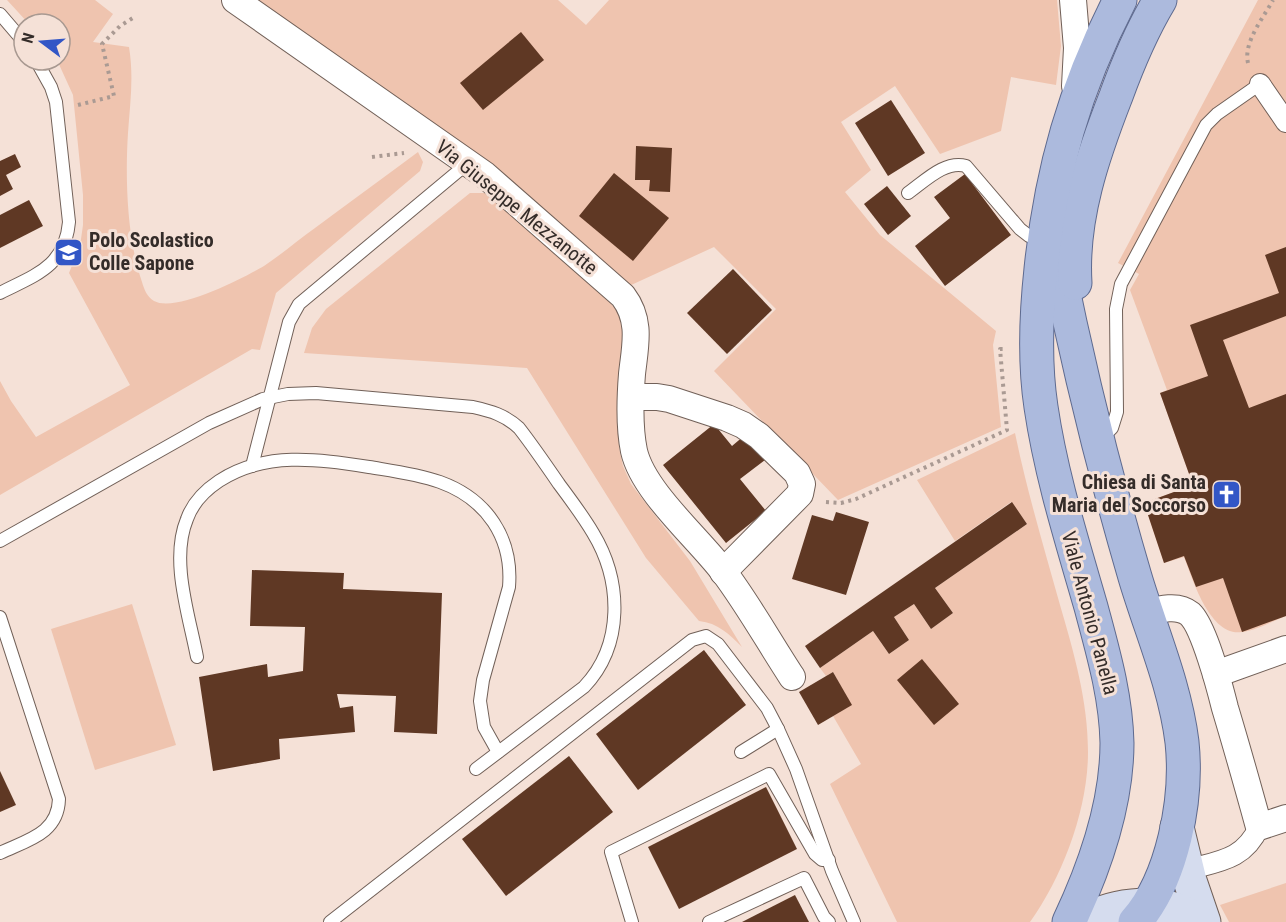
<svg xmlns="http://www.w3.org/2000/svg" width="1286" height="922" font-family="'Roboto Condensed',sans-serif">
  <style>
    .green { fill: #efc4af }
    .building { fill: #5f3824 }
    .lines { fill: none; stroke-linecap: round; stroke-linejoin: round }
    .service-casing { stroke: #716058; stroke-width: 14 }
    .pedestrian-casing { stroke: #716058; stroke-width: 22 }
    .minor-casing { stroke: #716058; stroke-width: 28 }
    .secondary-casing { stroke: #716058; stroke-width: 35 }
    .primary-casing { stroke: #5e6a8f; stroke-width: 35 }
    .path { stroke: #aa9a93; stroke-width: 4; stroke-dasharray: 3 4.5; stroke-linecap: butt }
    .service { stroke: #fff; stroke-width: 12 }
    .pedestrian { stroke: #fff; stroke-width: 20 }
    .minor { stroke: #fff; stroke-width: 26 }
    .secondary { stroke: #d5dcee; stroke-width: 33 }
    .primary { stroke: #acbadd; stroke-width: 33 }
    .labels { text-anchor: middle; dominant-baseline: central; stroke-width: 6; stroke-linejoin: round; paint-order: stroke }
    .street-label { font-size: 20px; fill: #342c29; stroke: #f5e1d7 }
    .poi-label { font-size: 20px; font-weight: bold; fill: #342c29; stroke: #f5e1d7; text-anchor: start }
  </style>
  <rect width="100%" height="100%" fill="#f5e1d7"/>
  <g class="green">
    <path d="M7,0H95L113,14L93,42L129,47C134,77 130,104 128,133C125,179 127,239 142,282C144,289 147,297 154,301C176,313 243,278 264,266C282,254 298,240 315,228C349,203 384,177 418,152L423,162L420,171L276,293L260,350L252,349L0,495V381L11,401L36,437L130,385L69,273L80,246L83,225V195L73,95L57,60H60V24H29Z"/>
    <polygon points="257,0 558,0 586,25 609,0 1057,0 1061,46 1056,85 1011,77 1001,131 940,154 895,86 841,122 871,170 845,192 880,235 996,331 993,345 1001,427 838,500 714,371 776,309 714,247 629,286 508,178 481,156"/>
    <path d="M1258,0H1286V616C1273,621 1257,630 1242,632C1210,637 1193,580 1184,557L1164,563L1144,503L1193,485L1160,393L1167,390L1130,290L1139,274L1118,263Z"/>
    <path d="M470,193H489L598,288L617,311L623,326L626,344L618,412L619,447L623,466L631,484L690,561L742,647C729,634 718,623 699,621L646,558L527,368L304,353L312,328L326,309Z"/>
    <path d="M1015,433C1027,491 1044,548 1060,605C1074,653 1088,701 1088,752C1088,809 1063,876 1030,922H897L830,784L861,764L833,716L851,705L833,672L826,676L820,668L873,631L889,654L909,640L894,617L914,604L931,629L953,613L935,588L1027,524L1011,502L955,541L917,480Z"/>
    <polygon points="132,604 176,745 95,770 51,629"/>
    <polygon points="1286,883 1286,922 1229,922 1220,905"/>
  </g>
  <g class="building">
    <polygon points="521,32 544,60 483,110 460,83"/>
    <polygon points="891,100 925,153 888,176 855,123"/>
    <polygon points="636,146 672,148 670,192 649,191 650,180 635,180"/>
    <polygon points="15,154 21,167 6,175 13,189 0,196 0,161"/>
    <polygon points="614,173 669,218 633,261 579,216"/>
    <polygon points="965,174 1011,235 945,286 915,246 950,218 934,197"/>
    <polygon points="887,186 911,216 888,235 864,204"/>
    <polygon points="29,200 43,226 0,248 0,215"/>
    <polygon points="1286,247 1286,316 1223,340 1249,408 1286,394 1286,616 1242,632 1223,578 1196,587 1184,556 1164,563 1144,503 1193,485 1160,393 1208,376 1190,325 1279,293 1265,255"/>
    <polygon points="733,269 772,310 727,354 687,313"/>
    <polygon points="714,424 732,446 745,435 765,460 740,479 766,511 726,543 663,465"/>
    <polygon points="1012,502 1027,524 935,588 953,613 931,629 914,604 894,617 909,640 889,654 873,631 820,668 805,646"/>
    <polygon points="836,512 869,522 846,595 792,579 812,515 833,521"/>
    <polygon points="252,570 344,573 343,589 442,593 437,734 394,732 396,696 337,694 340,708 353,706 355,732 279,739 280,759 213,771 199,677 267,664 268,677 303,671 305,627 250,626"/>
    <polygon points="704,650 746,705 638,790 596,734"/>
    <polygon points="922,659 959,704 934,725 897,680"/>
    <polygon points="833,672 852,705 818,725 799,692"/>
    <polygon points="569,756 613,812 506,896 462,839"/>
    <polygon points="0,771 16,805 0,812"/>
    <polygon points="766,787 797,849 679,909 648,847"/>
    <polygon points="795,895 809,922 742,922"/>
  </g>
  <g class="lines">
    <defs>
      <g id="service">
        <polyline points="0,14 24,42"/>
        <path d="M908,193C925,181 945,160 966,166L1020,229L1029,236L1042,240"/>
        <path d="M0,293C35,275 65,267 69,222L56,102L51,87L36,60"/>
        <polyline points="1102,438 1112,428 1117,412 1116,309 1121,284 1206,125 1217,114 1260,84"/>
        <polyline points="252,466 289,322 299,304 468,163"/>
        <path d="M0,541L209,423L263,399L288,394L316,393L473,407C491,411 505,415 519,428C533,446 546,465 559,484C571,500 583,516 593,533C622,581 624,645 584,687L476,769"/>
        <path d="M0,617L59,799C58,834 27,840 0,853"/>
        <path d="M197,657C189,615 170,560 187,519C193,502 204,491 219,481C265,451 317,459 369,467C393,471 417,474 440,482C487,499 513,538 509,587L483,680L480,701L484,727L498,752"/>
        <polyline points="741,752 778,729"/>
        <polyline points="330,922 692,640 706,636 718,644 767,708 778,729 796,769 832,871 854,922"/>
        <polyline points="632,922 611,852 769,774 815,854 822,860 829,860"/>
        <polyline points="709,922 804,878 824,917 829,922"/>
      </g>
      <g id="pedestrian">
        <polyline points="1260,84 1286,122"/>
        <path d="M1187,870C1219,861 1244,860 1259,827"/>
      </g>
      <g id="minor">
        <path d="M235,0L485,175L623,296C642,321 635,346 632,374C630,399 629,427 634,451C643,491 697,537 723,571C748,604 769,642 792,677"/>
        <polyline points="1073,0 1077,48 1075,86"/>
        <polyline points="631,397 657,397 669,399 727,418 743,425 759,436 797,473 802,484 800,494 723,572"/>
        <path d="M1146,613C1160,609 1178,604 1190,614C1204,627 1220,688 1225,708C1237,748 1248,787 1259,827L1286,818"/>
        <polyline points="1216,674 1286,649"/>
      </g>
      <g id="secondary">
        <polyline points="1177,827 1190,881 1204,922"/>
        <path d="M1082,922C1114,903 1167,896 1198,922"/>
      </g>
      <g id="primary">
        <path d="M1054,246C1076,357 1103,468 1135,577C1151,631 1175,685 1182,742C1188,799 1173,879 1135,922"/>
        <path d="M1075,283C1071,218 1093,155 1116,96C1128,63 1142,30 1160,0"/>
        <path d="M1069,922C1095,867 1117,804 1117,743C1116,696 1103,652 1091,607C1072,541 1051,475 1041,407C1034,361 1036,315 1041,269C1051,171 1075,87 1120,0"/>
      </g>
    </defs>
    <use href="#service" class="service-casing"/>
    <use href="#pedestrian" class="pedestrian-casing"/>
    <use href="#minor" class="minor-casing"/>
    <use href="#secondary" class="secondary-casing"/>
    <use href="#primary" class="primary-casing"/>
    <g class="path">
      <path d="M1248,63C1243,42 1264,17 1273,0"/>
      <polyline points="78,105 114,96 102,44 120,26 136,16"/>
      <polyline points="372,157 404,153"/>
      <polyline points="826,502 841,503 856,499 1007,430 1000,349 1006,349"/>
    </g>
    <use href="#service" class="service"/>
    <use href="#pedestrian" class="pedestrian"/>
    <use href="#minor" class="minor"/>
    <use href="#secondary" class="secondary"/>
    <use href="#primary" class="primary"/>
  </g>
  <defs>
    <symbol id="school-square" viewBox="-11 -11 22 22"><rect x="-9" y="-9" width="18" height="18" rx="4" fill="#3256c6" stroke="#f5e1d7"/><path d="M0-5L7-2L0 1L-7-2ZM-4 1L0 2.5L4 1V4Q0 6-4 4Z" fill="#fff"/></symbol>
    <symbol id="church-square" viewBox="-11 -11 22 22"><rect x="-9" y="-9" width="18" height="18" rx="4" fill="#3256c6" stroke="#f5e1d7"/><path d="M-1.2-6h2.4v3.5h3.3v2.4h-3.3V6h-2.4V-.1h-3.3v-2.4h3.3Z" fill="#fff"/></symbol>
  </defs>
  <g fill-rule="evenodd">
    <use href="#school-square" x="52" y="236" width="33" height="33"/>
    <use href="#church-square" x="1210" y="478" width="33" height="33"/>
  </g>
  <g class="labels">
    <g class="street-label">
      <text transform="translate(517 207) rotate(39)">Via Giuseppe Mezzanotte</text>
      <text transform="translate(1090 613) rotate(75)">Viale Antonio Panella</text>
    </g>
    <g class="poi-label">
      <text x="89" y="240">Polo Scolastico<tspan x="89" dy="23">Colle Sapone</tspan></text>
      <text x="1206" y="482" text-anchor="end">Chiesa di Santa<tspan x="1206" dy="23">Maria del Soccorso</tspan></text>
    </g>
  </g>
  <g transform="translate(42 42) rotate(286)"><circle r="28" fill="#f5e1d7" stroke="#a89991" stroke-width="1.5"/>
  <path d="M0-4.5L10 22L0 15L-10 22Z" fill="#3256c6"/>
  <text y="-9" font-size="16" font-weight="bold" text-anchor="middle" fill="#342c29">N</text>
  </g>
</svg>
